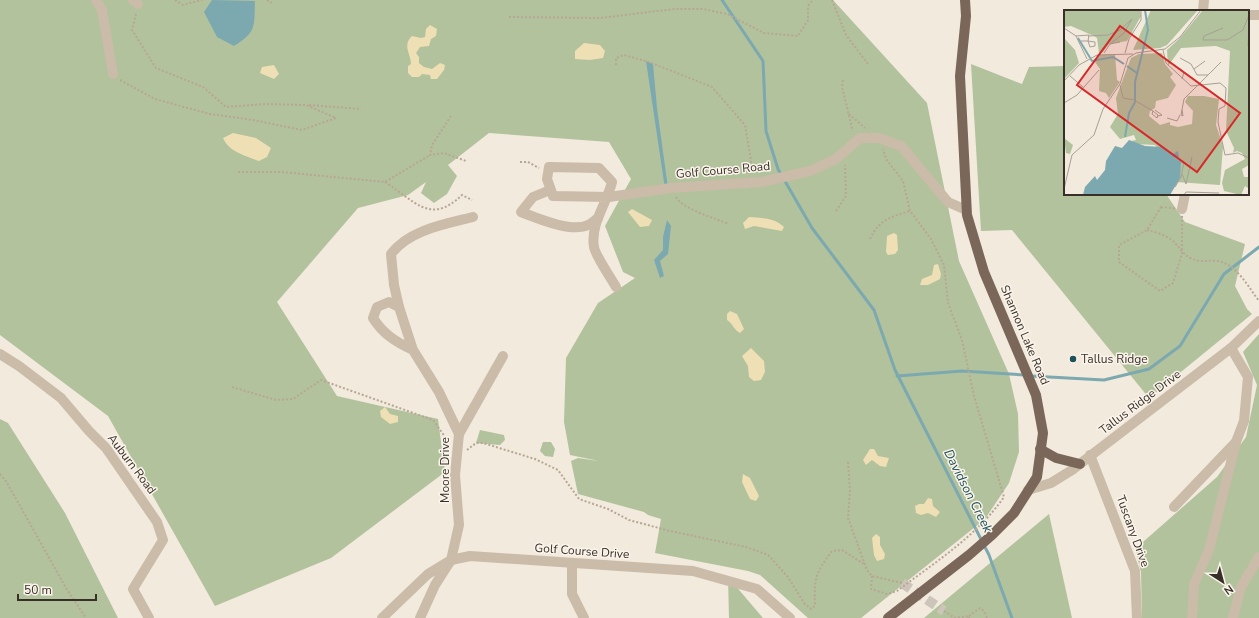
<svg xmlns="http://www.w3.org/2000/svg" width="1259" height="618" font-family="'Nunito Sans',sans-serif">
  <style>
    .green { fill: #b2c29d }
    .sand { fill: #eedfb4 }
    .water { fill: #7ca9b0 }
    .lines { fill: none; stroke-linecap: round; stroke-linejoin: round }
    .stream { stroke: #7ca9b0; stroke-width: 3 }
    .minor-tunnel { stroke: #cdc5b9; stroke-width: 10; stroke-dasharray: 10 5; stroke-linecap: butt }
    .path { stroke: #b7a693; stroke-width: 2; stroke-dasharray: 2 2; stroke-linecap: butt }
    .minor { stroke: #cbbba9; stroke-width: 10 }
    .major { stroke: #7a675a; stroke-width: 10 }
    .poi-dot { fill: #1e505a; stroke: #faf4ea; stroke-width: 1.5 }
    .labels { text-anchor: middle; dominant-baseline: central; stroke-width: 3; stroke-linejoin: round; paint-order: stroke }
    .street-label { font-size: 12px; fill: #382f29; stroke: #faf4ea }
    .poi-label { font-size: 12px; fill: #382f29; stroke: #faf4ea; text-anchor: start }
    .water-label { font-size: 13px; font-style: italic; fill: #1e505a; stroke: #faf4ea }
    .inset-river { fill: none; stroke: #7ca9b0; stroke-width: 2 }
    .inset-road { fill: none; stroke: #a89f95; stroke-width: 1 }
    .view { fill: #d62828; fill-opacity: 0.15; stroke: #d62828; stroke-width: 2 }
    .inset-edge { fill: none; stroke: #382f29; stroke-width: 2 }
  </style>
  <rect width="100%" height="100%" fill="#f2eadd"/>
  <g class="green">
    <polygon points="0,0 833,0 927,103 959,261 1009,374 1018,414 1019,452 1009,483 985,519 861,618 808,618 760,575 748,571 655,553 661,519 648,515 644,512 578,494 571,461 578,458 599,461 570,455 564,422 566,358 598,303 635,278 623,272 605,226 631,179 609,142 489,133 448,165 457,176 447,194 434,203 421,193 426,182 408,195 358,208 277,302 337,396 438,419 445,472 331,558 215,606 108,416 0,335"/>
    <polygon points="971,64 1022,84 1029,67 1065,66 1065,194 1166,194 1185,222 1245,244 1235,286 1247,309 1252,314 1149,398 1012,230 981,231"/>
    <polygon points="1259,334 1259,618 1142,618 1141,572 1135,549 1217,477 1246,437 1257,385 1243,352"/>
    <polygon points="0,419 8,423 65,513 118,618 0,618"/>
    <polygon points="480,430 504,435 505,440 500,445 476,443"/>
    <polygon points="543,442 551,442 555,449 553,457 545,456 540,451"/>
    <polygon points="1049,514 1072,618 924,618"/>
    <polygon points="728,577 763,618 729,618"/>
  </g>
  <g class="sand">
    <path d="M430,25L437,29L436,36L431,39L429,46L420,47L416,53L419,57V63L424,67L432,69L440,63L445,65L444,70L437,79H431L430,75L422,74L419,77H412L408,73V66L411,64C411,53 402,46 412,36L421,38L425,37L426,29Z"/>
    <polygon points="584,43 600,45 605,51 603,58 590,60 575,59 575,51"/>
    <polygon points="274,65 279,74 274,79 260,73 262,67"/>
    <path d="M233,133L256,138L271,148L267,157L259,161C246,156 229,152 223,138Z"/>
    <polygon points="632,209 652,220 649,226 640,227 628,212"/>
    <path d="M749,217C762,218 775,218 784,227L782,231L754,226L745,229L743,223Z"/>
    <polygon points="894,233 897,235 898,250 895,254 888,255 886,252 887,236"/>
    <polygon points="938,264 941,274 940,279 928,285 920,285 922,279 932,275 934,265"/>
    <path d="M730,311L737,314L744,329L740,333C734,330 733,324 727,320V314Z"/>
    <polygon points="751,348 764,361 765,372 761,380 754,381 749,377 748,366 742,356"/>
    <polygon points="385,407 390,414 398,416 398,422 390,424 381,417 380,411"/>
    <polygon points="870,449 874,449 878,456 889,458 886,467 880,466 872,460 866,465 863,460"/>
    <polygon points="743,474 750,478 759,496 756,501 750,499 742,482"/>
    <polygon points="928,498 932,499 933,506 940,512 936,517 928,513 921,515 916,513 915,506 919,504 924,504"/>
    <polygon points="876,534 880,537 880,545 885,554 884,559 877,561 874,555 872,538"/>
  </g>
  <g class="water">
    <path d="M212,0L255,1C254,26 257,32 234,46L217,37L204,12Z"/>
    <polygon points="646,61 653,64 657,108 668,188 665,189"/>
    <polygon points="667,220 671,226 668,254 660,261 664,276 660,278 654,260 663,250 663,237"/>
  </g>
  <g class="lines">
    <g class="stream">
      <polyline points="722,0 763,61 766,131 778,169 812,228 874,310 895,370 989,555 1012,618"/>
      <polyline points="897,376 962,371 1025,375"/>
      <polyline points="1031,376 1104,380 1149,369 1180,346 1224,274 1259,247"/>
    </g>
    <polyline class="minor-tunnel" points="902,583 944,611"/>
    <g class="path">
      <polyline points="175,0 183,5 202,0"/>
      <polyline points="267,0 272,3"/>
      <polyline points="832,0 846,35 868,64"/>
      <polyline points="509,17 600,18 674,9 703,9 727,14 764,33 798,36 808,20 808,6 813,0"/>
      <polyline points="616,65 616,58 624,55 649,62 712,87 745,125 751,160 749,174"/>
      <polyline points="120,80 155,99 210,114 253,120 302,130 336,118 306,105 265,104 226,107 203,87 156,68 132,30 136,14"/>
      <polyline points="843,80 842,87 852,128 851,131"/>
      <polyline points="309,105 361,109"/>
      <polyline points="849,114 865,128"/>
      <polyline points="451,116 432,145 430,155 444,153 466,161"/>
      <polyline points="520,162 528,162 539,168"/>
      <polyline points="238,172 282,172 385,182 430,155"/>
      <path d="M385,182C414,200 430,226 462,195L472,200"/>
      <path d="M676,197C682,209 717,219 729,224"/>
      <polygon points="1161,207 1182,209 1182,253 1173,283 1160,291 1119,262 1119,245 1147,230"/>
      <polyline points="836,211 846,196 845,165"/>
      <path d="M1147,230C1155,232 1166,235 1173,241C1179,247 1182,253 1190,258C1200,263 1207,260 1217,261C1236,263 1249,288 1259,301"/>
      <path d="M870,239C879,220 890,217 910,211"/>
      <polyline points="232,387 276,400 293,399 321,380 433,420 448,441"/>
      <path d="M467,450L476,443H483L535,459L558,470L579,499L608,509L629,520L670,531L746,547L768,555L788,577L804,603L811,609L815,606C814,578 815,574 832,551L842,550L864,564"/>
      <polyline points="848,462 850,490 848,518 867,570 872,576 902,583"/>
      <polyline points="0,474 6,481 66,588 86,618"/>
      <path d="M872,576L871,589L887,594L897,591C934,563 977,536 1004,497L974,396L962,340L948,303L944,265L931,239L910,211L903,181L886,159L883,149"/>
      <polyline points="944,611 955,618 969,616 969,618"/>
      <polyline points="969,616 980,608 984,611 987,618"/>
    </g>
    <g class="minor">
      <polyline points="96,0 102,10 113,74"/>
      <polyline points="133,0 138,4"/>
      <polyline points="1203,11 1204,0"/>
      <polyline points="1248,15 1259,15"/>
      <path d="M550,190L533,197L521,212C537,218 571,233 588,225C591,224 595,220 598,218"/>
      <polyline points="1182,209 1185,194"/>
      <path d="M616,287C611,278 595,255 594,247C590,224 607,203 612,182L599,168L549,167L547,179L553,196L609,197L671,188L761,182L810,171L836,159L860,138H879L901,146L948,202L966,210"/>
      <path d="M399,307L394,285L391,254C409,230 445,224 473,217"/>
      <path d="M413,350C396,342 383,334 373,318L377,307L389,302L399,307L413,350L439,392L459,434L455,475L459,525L451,560L435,585L420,618"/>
      <polyline points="0,354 19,366 61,398 89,431 106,448 157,522 163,540 133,589 149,618"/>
      <polyline points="459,434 503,356"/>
      <polyline points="1090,455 1135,571 1137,618"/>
      <polyline points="1028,490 1051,483 1072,470 1231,348 1259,321"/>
      <polyline points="1174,507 1236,442 1244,421 1248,377 1231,348"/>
      <polyline points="572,563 572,594 584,618"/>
      <polyline points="382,618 428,574 451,560 470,556 693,571 757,589 790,618"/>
      <polyline points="1192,618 1194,584 1209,550 1236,442"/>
      <polyline points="1233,618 1241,587 1259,557"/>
    </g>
    <g class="major">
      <polyline points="1040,449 1056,458 1080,464"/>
      <polyline points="888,618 969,555 992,535 1014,513 1037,477 1043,433 1036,395 984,272 967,215 960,76 966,16 965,0"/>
    </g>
  </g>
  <circle class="poi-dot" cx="1073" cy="359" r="4"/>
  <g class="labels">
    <g class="street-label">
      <text transform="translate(723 170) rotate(-5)">Golf Course Road</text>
      <text transform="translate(1025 335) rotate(67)">Shannon Lake Road</text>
      <text transform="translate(1140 402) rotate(-37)">Tallus Ridge Drive</text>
      <text transform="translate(132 464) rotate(53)">Auburn Road</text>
      <text transform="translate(445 470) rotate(-90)">Moore Drive</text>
      <text transform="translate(1133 531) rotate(70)">Tuscany Drive</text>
      <text transform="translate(582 551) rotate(4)">Golf Course Drive</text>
    </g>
    <g class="poi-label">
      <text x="1081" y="359">Tallus Ridge</text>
    </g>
    <g class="water-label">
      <text transform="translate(968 491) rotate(63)">Davidson Creek</text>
    </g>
  </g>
  <g transform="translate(1064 10)">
    <rect width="185" height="185" fill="#f2eadd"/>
    <path d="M0,0H76L77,6L63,31L45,34L39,42L35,43L33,28L30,26L7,16L0,17ZM87,0H134L103,35L96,38L69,40ZM139,0H185V155L178,159L180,167H184V178L181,176L177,185L160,181L158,173L161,160L181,149L178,143L173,141L169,143L170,138L162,121L166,41L152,36L117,38L104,56L103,40L115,29ZM0,28L11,40L15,53L0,69ZM98,43L101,54L109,64L106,67L112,75L104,88L92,91L91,98L86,101L85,106L96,115L106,112V115L114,117L128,114L129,101L121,92L124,86H140L155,89L152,115L159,136L156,175L112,172L116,168L91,135L72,134L67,131L72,130L70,125L56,129L46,117L54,104L52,88L67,48L75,44ZM51,44L53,70L56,72L45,88L42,83L35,81L36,59L31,52L36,45ZM0,128L9,135L6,144L2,143Z" fill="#b2c29d"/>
    <path d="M65,130L81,136L98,137L110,146L109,144L114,141L115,147H110L117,152L116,168L106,185H19L21,177L31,166L33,170L41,160L42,151L51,136L58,138Z" fill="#7ca9b0"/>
    <path class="inset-river" d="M14,28L28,51L49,47L60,54M63,56L73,63M61,127L65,103L71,92V72L84,20L81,0"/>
    <path class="inset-road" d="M0,18L12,26L23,49M159,18L140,26L139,30H163L179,20L185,5M12,26L25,25L24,31L31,32V36L26,37L24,31H17M24,26L44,25L56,20L68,9L60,23L46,34M184,36L185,18M99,40L102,53L127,76L156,73L162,78L161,96L155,99L154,112L161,145L174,143L185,148M40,43L46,34L56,32M61,43L65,29L77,10V0M116,48L127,54L133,65H144M115,58L120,62L118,69M130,59L141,51M6,66L19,77M0,71L15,55L33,45L69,44M56,75L59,88L70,90L89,101L94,105L93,108L88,104L89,101M0,93L13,85L35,60M91,100L98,105L94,106M118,100L119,106L117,105L120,89L157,52M103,108L113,111L116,105M118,164L122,174L128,147M111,177L117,167L120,152M0,179L8,145L30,125L39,99L56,74L64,48L72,43L101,39L116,27L137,0M120,185L122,182L155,183"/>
    <path class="view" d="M56,16L176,103L133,162L13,75Z"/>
    <rect width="185" height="185" class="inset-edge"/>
  </g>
  <g transform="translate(1223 582) rotate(144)" stroke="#faf4ea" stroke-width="3" paint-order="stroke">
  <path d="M0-3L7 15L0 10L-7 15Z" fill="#382f29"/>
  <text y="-6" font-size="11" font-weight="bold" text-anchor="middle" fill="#382f29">N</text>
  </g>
  <path d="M18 594v6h78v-6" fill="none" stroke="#382f29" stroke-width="2"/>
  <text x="24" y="594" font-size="12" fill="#382f29" stroke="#faf4ea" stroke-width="3" paint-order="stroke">50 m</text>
</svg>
